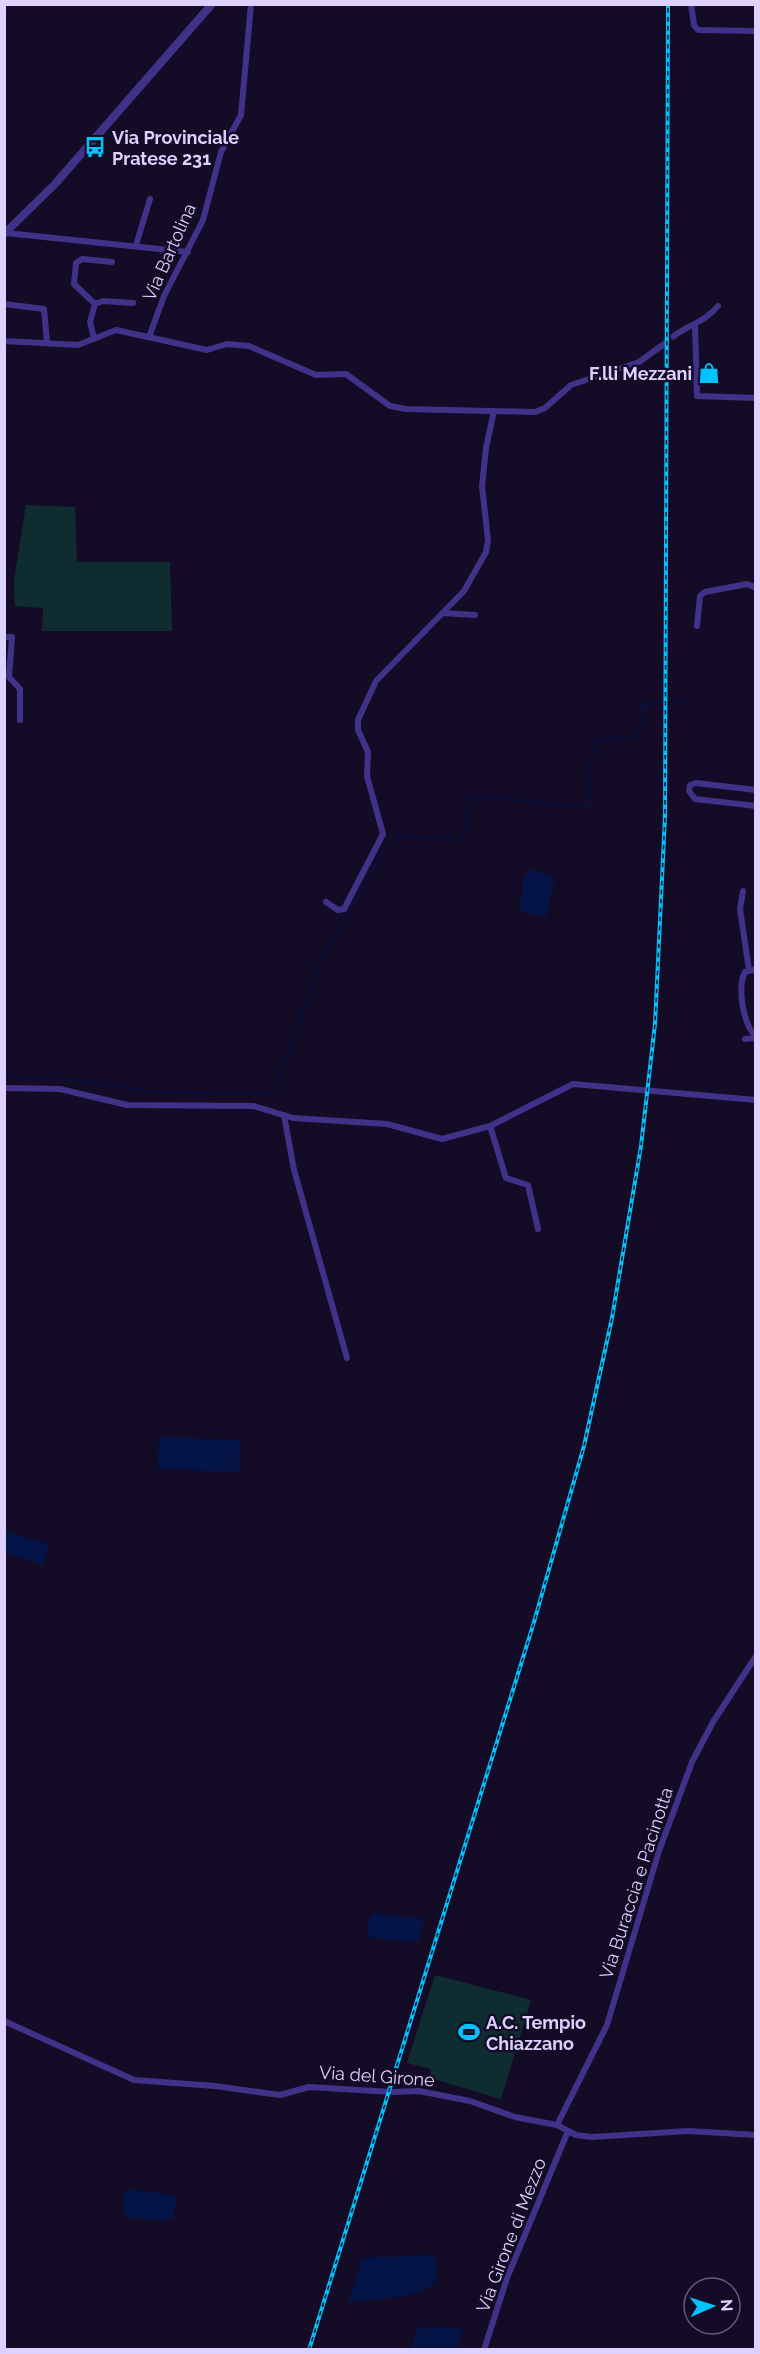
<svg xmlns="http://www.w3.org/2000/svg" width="760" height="2354" font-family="Raleway,sans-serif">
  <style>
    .green { fill: #0f2d30 }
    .water { fill: #051446 }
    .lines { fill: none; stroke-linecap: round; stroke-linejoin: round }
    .stream { stroke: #051446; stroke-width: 1.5 }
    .minor-tunnel { stroke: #322a47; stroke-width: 6; stroke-dasharray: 6 3; stroke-linecap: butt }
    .minor { stroke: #413289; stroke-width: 6 }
    .tertiary { stroke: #413289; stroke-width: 8 }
    .rail-casing { stroke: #00c2fc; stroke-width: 4 }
    .rail { stroke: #140c26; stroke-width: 1.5; stroke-dasharray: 4.5; stroke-linecap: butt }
    .labels { text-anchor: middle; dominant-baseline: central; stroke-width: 5; stroke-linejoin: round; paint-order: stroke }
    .poi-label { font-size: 18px; font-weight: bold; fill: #dcd1ff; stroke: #140c26; text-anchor: start }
    .street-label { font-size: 18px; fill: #dcd1ff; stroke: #140c26 }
  </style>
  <rect width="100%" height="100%" fill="#140c26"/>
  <g class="green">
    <polygon points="26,505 75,507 77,562 170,562 172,631 42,631 43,608 15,606 14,580"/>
    <polygon points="435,1975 531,2000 501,2099 430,2078 431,2069 407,2063"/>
  </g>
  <g class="water">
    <path d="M531,869L555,877C552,890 549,903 546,917L520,911L523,878Z"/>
    <polygon points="159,1437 240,1440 239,1472 158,1469"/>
    <polygon points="5,1531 49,1544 43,1565 5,1553"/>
    <polygon points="374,1913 424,1919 419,1940 410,1942 367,1937 368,1920"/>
    <polygon points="128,2189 173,2195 177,2200 173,2218 166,2221 123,2217 124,2194"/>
    <path d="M430,2255L434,2257C436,2264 439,2273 436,2280C429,2298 366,2300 348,2302L362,2258Z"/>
    <polygon points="418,2326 464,2329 457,2349 412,2349"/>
  </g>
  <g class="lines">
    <g class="stream">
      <polyline points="4,13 11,4"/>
      <polyline points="673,700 688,700"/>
      <polyline points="393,838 404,835 462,841 471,795 588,808 592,791 587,774 596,743 600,740 634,737 643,724 641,706 662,701"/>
      <polyline points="350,909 388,843"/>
      <polyline points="4,1077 74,1080"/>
      <polyline points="78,1080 155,1092"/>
      <polyline points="160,1092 221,1094"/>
      <polyline points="225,1094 265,1094 276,1089 323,955 348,913"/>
    </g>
    <polyline class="minor-tunnel" points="664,344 674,336"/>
    <g class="minor">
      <polyline points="691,4 694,25 698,30 756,31"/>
      <polyline points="6,233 188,252"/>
      <polyline points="136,245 150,199"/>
      <polyline points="4,304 44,309 47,343"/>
      <polyline points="95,304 74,284 76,263 82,259 112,262"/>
      <polyline points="695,325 697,396 756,398"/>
      <path d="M674,336C689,325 706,321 718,306"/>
      <polyline points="149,337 164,296 203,220 221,152 241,115 251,4"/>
      <polyline points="94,338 90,322 95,304 103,301 133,303"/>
      <polyline points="4,341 78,345 116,330 207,350 227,344 249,346 316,375 346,374 390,406 406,409 535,412 545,408 571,385 639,362 664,344"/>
      <polyline points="443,613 475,615"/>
      <polyline points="697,626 700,596 705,592 747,584 756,588"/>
      <polyline points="4,637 12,637 9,677 20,689 20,720"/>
      <polyline points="756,790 696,783 690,785 689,791 695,799 756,806"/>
      <polyline points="743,891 740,909 749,970"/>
      <polyline points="326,902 338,910 344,909 383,834 367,776 368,752 358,730 358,720 376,681 464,591 486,552 488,540 482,486 486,448 494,411"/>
      <path d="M756,969L745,972C737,987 743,1025 756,1036"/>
      <polyline points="745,1039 756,1038"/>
      <polyline points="4,1088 60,1089 127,1105 254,1106 293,1118 387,1124 442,1139 490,1126 573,1084 756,1100"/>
      <polyline points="284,1115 294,1170 347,1358"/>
      <polyline points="490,1126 506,1178 528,1185 538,1229"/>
      <polyline points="4,2021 134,2080 215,2086 280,2095 309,2087 392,2092 419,2091 470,2101 515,2117 557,2125 576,2135 592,2137 688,2131 756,2135"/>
      <polyline points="557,2125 607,2025 659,1851 692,1762 713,1722 756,1656"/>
      <polyline points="484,2350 507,2278 568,2131"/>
    </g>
    <polyline class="tertiary" points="4,234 55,184 212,4"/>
    <defs>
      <polyline id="rail" points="309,2350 534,1622 584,1446 612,1318 641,1146 655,1024 665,816 668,4"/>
    </defs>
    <use href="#rail" class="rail-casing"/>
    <use href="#rail" class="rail"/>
  </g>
  <defs>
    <symbol id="bus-bare" viewBox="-9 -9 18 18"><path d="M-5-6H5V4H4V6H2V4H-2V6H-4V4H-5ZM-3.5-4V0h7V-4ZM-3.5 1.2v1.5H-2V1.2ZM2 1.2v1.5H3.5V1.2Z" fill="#00c2fc" stroke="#140c26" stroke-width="2.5" paint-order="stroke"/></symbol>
    <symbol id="shop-bare" viewBox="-9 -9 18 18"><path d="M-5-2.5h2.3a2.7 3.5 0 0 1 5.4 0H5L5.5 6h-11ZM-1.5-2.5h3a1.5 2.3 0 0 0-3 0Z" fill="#00c2fc" stroke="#140c26" stroke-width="2.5" paint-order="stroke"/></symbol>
    <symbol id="stadium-bare" viewBox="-9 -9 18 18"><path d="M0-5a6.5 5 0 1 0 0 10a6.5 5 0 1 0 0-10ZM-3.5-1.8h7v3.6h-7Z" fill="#00c2fc" stroke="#140c26" stroke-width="2.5" paint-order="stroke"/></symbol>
  </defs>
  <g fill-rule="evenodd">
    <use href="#bus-bare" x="80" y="132" width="30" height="30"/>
    <use href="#shop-bare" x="694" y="358" width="30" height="30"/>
    <use href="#stadium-bare" x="454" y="2017" width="30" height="30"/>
  </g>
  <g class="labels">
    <g class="poi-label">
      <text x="112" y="137">Via Provinciale<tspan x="112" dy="21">Pratese 231</tspan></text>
      <text x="692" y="373" text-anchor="end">F.lli Mezzani</text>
      <text x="486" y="2022">A.C. Tempio<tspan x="486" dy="21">Chiazzano</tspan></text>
    </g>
    <g class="street-label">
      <text transform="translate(169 252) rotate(-66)">Via Bartolina</text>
      <text transform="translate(636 1883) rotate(-72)">Via Buraccia e Pacinotta</text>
      <text transform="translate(377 2076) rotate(4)">Via del Girone</text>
      <text transform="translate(511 2235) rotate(-69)">Via Girone di Mezzo</text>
    </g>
  </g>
  <rect width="760" height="2354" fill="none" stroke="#dcd1ff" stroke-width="12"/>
  <g transform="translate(712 2306) rotate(87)"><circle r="28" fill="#140c26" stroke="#645b7d" stroke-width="1.5"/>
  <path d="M0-4.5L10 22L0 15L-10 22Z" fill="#00c2fc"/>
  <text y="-9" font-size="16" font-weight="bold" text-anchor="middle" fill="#dcd1ff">N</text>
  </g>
</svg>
